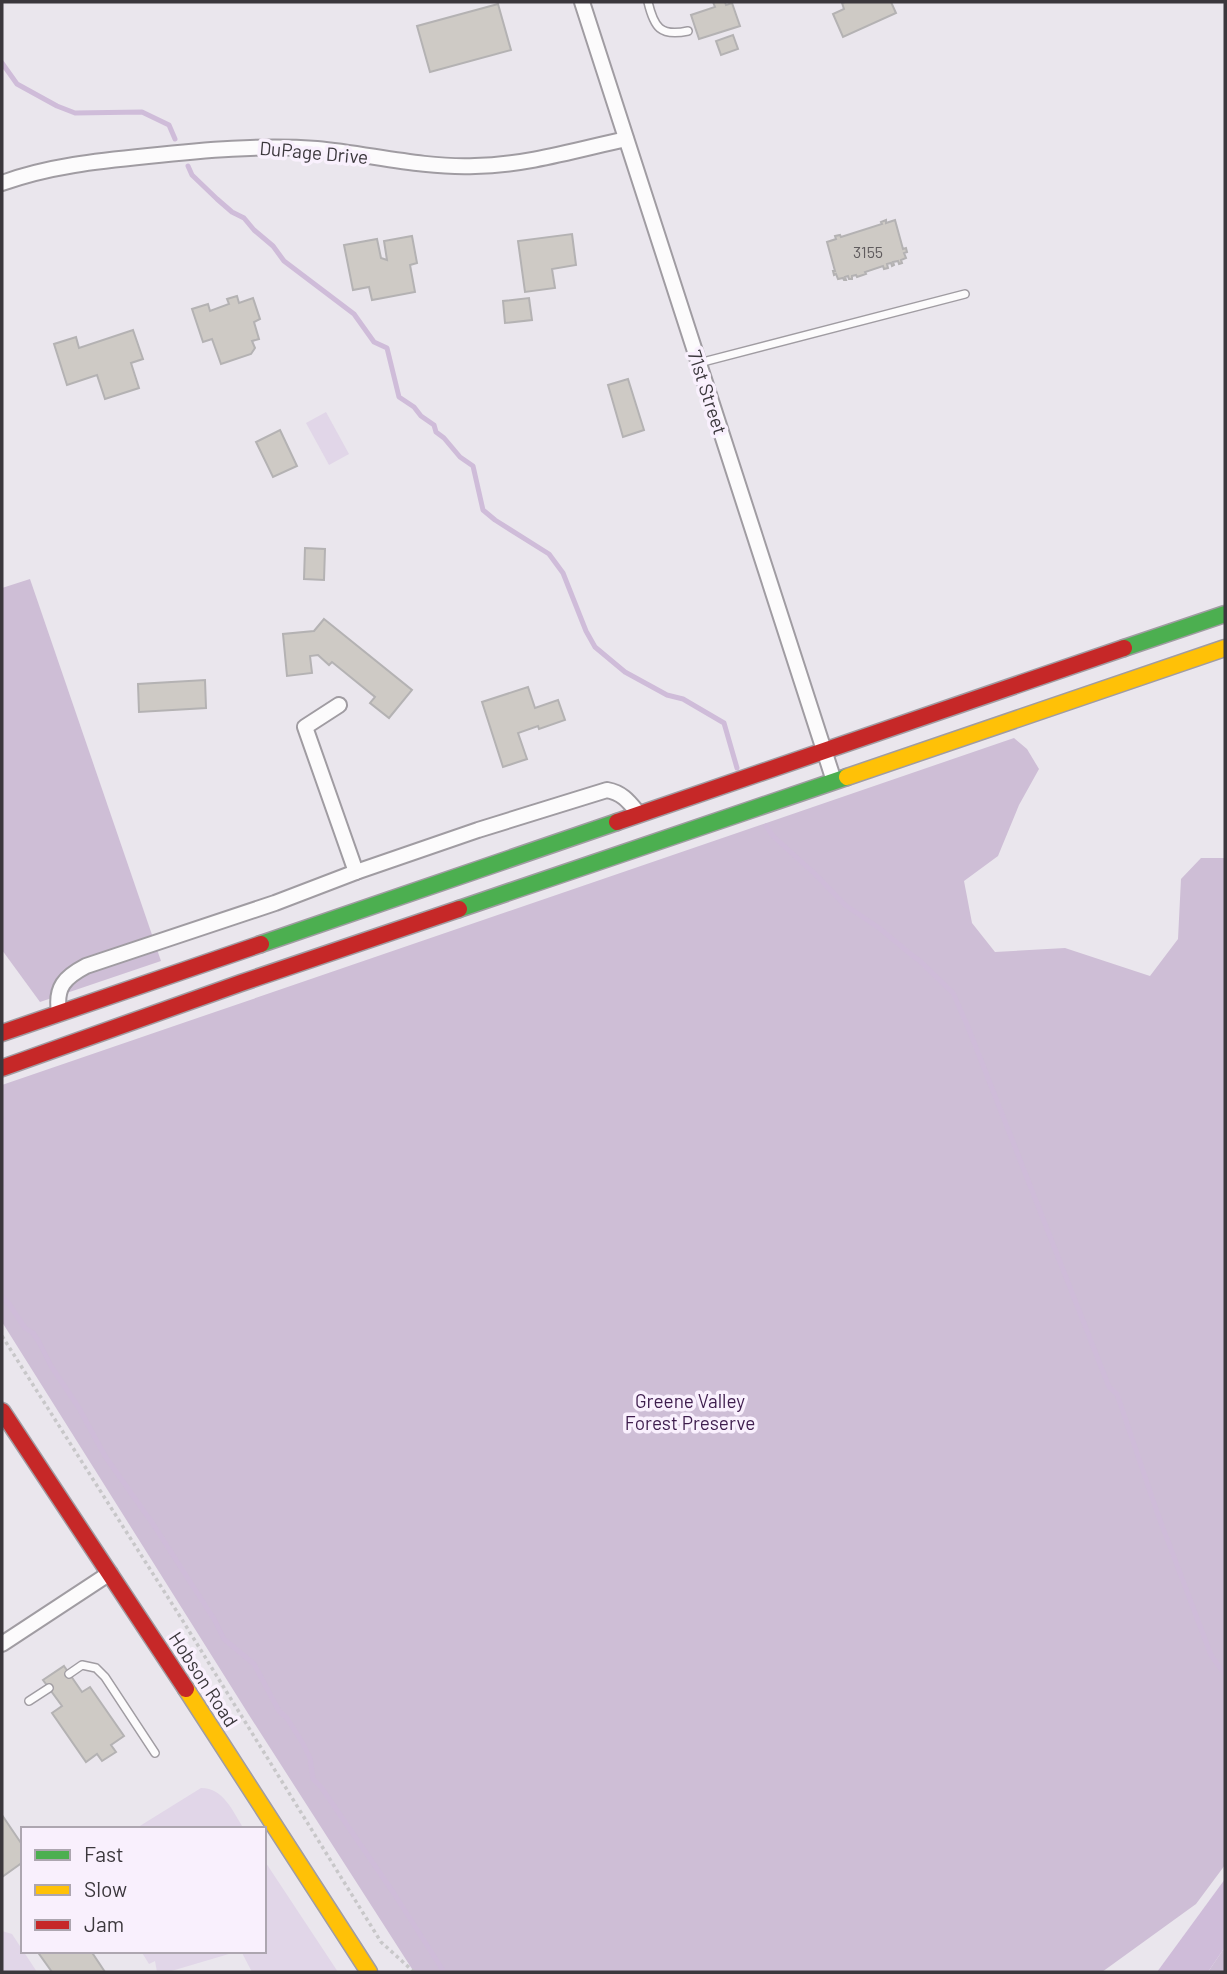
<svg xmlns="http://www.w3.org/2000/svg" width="1227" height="1974" font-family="Barlow,sans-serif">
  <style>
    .green { fill: #e1d6e8 }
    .forest { fill: #cebed6 }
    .water { fill: #cfbcd9 }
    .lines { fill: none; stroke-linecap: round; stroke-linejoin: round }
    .stream { stroke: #cfbcd9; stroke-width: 5 }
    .building { fill: #cecac5; stroke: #b4b2b3; stroke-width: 2 }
    .lane-casing { stroke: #a09ca2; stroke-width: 10 }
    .street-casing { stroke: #a09ca2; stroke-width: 18 }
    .fast-casing { stroke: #a09ca2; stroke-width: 19 }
    .slow-casing { stroke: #a09ca2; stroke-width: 19 }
    .jam-casing { stroke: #a09ca2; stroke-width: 19 }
    .path { stroke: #c8c7c9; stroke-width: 3.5; stroke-dasharray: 3.5 3.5; stroke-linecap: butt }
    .lane { stroke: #fcfbfc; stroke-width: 7 }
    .street { stroke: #fcfbfc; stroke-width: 14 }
    .fast { stroke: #4caf50; stroke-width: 16 }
    .slow { stroke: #ffc107; stroke-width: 16 }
    .jam { stroke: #c62828; stroke-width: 16 }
    .labels { text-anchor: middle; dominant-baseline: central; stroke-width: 7; stroke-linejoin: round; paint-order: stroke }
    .number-label { font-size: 16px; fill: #605c5e }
    .street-label { font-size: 19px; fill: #3b373c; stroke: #f9f0fd }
    .park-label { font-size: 19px; fill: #3e1d4d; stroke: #f9f0fd }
  </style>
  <rect width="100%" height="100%" fill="#eae6ed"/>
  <g class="green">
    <polygon points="326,412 349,454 329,465 306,423"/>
    <path d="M201,1788C224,1788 233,1812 244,1829H135Z"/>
    <polygon points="264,1860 338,1972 252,1972 241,1951 264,1951"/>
    <polygon points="2,1931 12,1934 37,1972 2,1972"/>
    <polygon points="141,1951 239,1951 168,1972 157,1972 155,1961 149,1964"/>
  </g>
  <g class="forest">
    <polygon points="30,579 161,961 40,1002 2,950 2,588"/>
    <polygon points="1014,738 1027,749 1039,769 1019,805 998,856 964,881 972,923 995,952 1065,948 1150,976 1178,939 1181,879 1201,858 1225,858 1225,1865 1196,1904 1102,1972 414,1972 249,1715 2,1322 2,1085"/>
    <polygon points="1225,1947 1225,1972 1208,1972"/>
  </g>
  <polygon class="water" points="1225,1879 1225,1947 1208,1972 1157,1972"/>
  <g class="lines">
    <g class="stream">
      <polyline points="2,63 17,84 57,106 75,113 142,112 169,125 175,139"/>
      <polyline points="188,166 192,175 217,199 232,212 244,218 254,230 273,246 284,261 354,314 374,342 387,348 399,397 414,407 421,416 434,425 436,432 444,438 460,457 473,466 483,510 495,520 549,554 563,573 586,631 595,647 625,672 667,695 683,699 724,723 737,768"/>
      <polyline points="766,826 773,836 815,874 845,905 879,928 913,956 920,961 953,993 968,1027 1109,1387 1117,1394 1157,1512 1211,1655 1225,1675"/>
      <polyline points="2,1119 2,1185"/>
      <polyline points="2,1297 9,1304 25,1328 33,1333 39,1342 51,1366 79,1408 105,1456 153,1524 214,1619 224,1639 254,1664 279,1711 287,1718 302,1742 310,1758 313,1779 321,1787 395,1895 444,1972"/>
    </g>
  </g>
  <g class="building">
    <polygon points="713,2 725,2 726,5 732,3 740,26 699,39 691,15 715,7"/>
    <polygon points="845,2 891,2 896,13 843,37 833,14 844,9 842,3"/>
    <polygon points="498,4 511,50 430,72 417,26"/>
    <polygon points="733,35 738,49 721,55 716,41"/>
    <polygon points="886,220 886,223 895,220 903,249 906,248 907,252 904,253 906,258 901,260 902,263 899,264 898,261 893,262 894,265 892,266 891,263 887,264 888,268 884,269 883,266 865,272 866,274 857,277 856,275 852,276 852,279 849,279 848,276 845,277 846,280 844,280 843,278 838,279 836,274 834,275 833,271 835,271 827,242 836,239 835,236 840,235 841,237 882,224 881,222"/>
    <polygon points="572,234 576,265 552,269 555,288 525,292 518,241"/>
    <polygon points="412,236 417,263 410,265 415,292 372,300 369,287 353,290 344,245 377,239 381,258 387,260 384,241"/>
    <polygon points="237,296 239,303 253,298 260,319 254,322 259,339 252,341 255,348 251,354 221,364 212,339 203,342 192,309 208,304 210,311 229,304 227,299"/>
    <polygon points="529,298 532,320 505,323 503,301"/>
    <polygon points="133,330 143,359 131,363 139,388 105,399 97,375 67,385 54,344 76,337 79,348"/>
    <polygon points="628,379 644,430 623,437 608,385"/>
    <polygon points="280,430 297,466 273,477 256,442"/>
    <polygon points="305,548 325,549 324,580 304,579"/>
    <polygon points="324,619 412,690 389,718 370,703 375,697 332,662 329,665 318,655 310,656 312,673 287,676 283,634 314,631"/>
    <polygon points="205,680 206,708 139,712 138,684"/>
    <polygon points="528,687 535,708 558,700 565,720 539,729 538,726 518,733 527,759 503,767 482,702"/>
    <polygon points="64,1666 82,1692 90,1687 124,1736 111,1745 116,1752 102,1761 97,1754 86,1762 52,1713 62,1706 43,1680"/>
    <polygon points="2,1815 23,1846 23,1862 2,1877"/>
    <polygon points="37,1951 91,1951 105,1972 52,1972"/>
  </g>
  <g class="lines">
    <defs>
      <g id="lane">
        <path d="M648,2C654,27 660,37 688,31"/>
        <polyline points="699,363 965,294"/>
        <polyline points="69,1674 82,1665 96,1668 105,1677 155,1753"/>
        <polyline points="29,1701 49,1688"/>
      </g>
      <g id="street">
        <polyline points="582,2 834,781"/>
        <path d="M2,183C49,166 98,161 148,156C204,150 260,145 317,149C370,154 421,168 475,166C527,165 576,150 626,139"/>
        <polyline points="339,705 305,727 356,872"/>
        <path d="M59,1012C55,987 65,977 86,966L275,903L356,872L478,830L607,790C623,793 629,802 639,814"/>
        <polyline points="2,1644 110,1573"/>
      </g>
      <g id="fast">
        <polyline points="1124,648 1225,614"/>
        <polyline points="459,909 847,777"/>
        <polyline points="261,944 617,822"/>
      </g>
      <g id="slow">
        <polyline points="847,777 1225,648"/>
        <polyline points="186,1689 369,1972"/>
      </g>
      <g id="jam">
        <polyline points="617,822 1124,648"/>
        <polyline points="2,1033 261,944"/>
        <polyline points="2,1068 241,983 459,909"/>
        <polyline points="2,1411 186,1689"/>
      </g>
    </defs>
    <use href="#lane" class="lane-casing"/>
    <use href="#street" class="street-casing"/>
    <use href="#fast" class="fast-casing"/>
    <use href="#slow" class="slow-casing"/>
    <use href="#jam" class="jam-casing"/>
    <polyline class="path" points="2,1336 181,1618 381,1942 414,1972"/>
    <use href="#lane" class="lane"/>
    <use href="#street" class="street"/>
    <use href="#fast" class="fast"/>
    <use href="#slow" class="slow"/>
    <use href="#jam" class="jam"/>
  </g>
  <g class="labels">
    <g class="number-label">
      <text x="868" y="251">3155</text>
    </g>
    <g class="street-label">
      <text transform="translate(314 152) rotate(5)">DuPage Drive</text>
      <text transform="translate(708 392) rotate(72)">71st Street</text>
      <text transform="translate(204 1679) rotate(57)">Hobson Road</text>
    </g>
    <g class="park-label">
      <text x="690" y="1400">Greene Valley<tspan x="690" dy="22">Forest Preserve</tspan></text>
    </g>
  </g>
  <rect width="1227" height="1974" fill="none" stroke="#3b373c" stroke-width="7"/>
  <rect x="21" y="1827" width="245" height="126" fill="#f9f0fd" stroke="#ada6b0" stroke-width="2"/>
  <rect x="35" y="1850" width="35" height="10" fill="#4caf50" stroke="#ada6b0" stroke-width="2"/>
  <text x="84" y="1862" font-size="21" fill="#3b373c">Fast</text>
  <rect x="35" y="1885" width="35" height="10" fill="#ffc107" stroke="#ada6b0" stroke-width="2"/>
  <text x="84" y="1897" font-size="21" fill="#3b373c">Slow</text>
  <rect x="35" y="1920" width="35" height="10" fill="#c62828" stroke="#ada6b0" stroke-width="2"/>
  <text x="84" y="1932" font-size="21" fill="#3b373c">Jam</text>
</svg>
